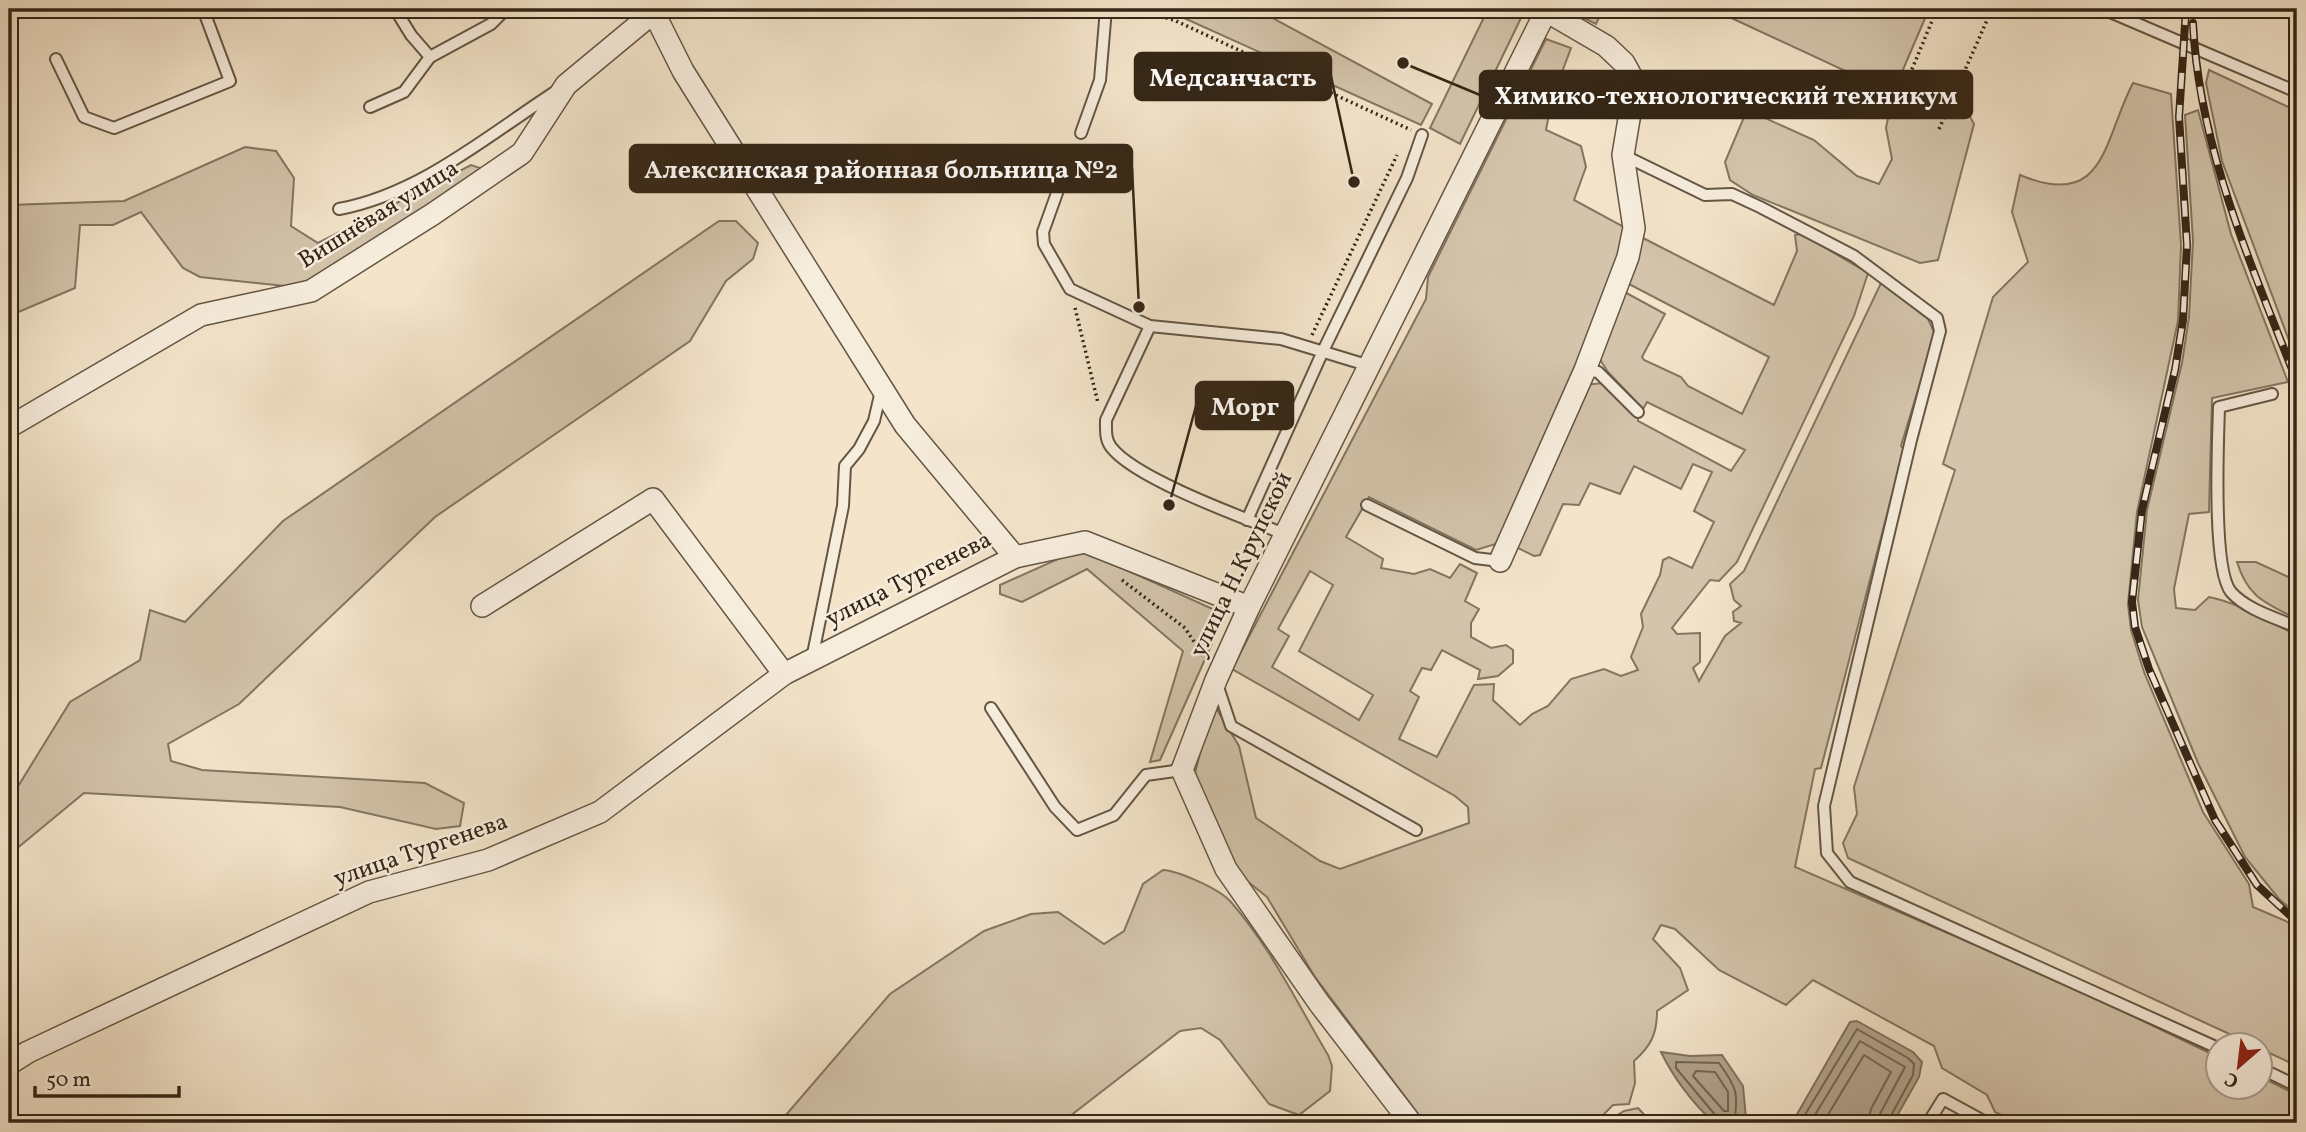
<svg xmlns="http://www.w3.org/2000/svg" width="2306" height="1132" font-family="Vollkorn,serif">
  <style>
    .green { fill: #d3c4ab; stroke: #847560; stroke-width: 2; fill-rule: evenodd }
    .water { fill: #b2a38d; stroke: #80715d; stroke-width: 2 }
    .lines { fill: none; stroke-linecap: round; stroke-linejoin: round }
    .shore { stroke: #736452; stroke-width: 2 }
    .service-casing { stroke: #645643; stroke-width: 14 }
    .minor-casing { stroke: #645643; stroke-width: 24 }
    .path { stroke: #342616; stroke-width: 3.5; stroke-dasharray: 2 3.5; stroke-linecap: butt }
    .service { stroke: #f7eddd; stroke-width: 10 }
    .minor { stroke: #f7eddd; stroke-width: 21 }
    .rail-casing { stroke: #342616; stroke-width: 8 }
    .rail { stroke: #f7eddd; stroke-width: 5; stroke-dasharray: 16; stroke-linecap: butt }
    .labels { text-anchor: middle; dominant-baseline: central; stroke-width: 5; stroke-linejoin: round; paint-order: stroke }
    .street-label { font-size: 24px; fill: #342616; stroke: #f7eddd }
    .leader { fill: none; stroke: #342616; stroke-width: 2.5 }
    .callout-dot { fill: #342616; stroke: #f7eddd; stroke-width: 2.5 }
    .callout { fill: #342616; stroke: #342616; stroke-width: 2.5 }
    .callout-label { font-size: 26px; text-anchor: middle; font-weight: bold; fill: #fff }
  </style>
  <rect width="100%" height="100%" fill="#f3e4ca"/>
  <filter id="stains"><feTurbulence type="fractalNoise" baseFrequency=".00286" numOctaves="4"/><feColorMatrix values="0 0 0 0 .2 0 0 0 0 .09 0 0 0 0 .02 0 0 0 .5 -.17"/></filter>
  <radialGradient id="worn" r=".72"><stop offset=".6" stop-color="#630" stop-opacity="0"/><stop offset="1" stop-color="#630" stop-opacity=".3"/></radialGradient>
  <g class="green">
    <polygon points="1164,9 1256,9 1432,104 1421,125"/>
    <polygon points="1488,9 1520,9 1521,18 1460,144 1430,128"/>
    <polygon points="1565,9 1603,9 1596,24"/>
    <polygon points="1712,9 1929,9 1893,93 1933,92 1964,105 1974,124 1938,260 1920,263 1753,195 1730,180 1725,162 1747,110 1814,140 1857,176 1879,184 1892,159 1886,128 1893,93"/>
    <path d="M1546,39L1571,48L1552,99L1546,130L1581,146L1586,167L1574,200L1624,227C1606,332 1543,445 1499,543L1476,550L1369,497L1346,537L1383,559L1381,568L1414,574L1430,569L1450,578L1460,564L1477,573L1465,601L1479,609L1471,623V637L1491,648L1506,645L1513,650V663L1498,676L1478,679L1480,670L1442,650L1431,670L1422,668L1410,691L1419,697L1399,739L1437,757L1474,685L1494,684L1493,700L1520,725L1532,714L1548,706L1571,679L1604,669L1621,676L1638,670L1631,657L1643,627L1641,614L1660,575L1663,560L1669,557L1692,568L1714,522L1694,511L1712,472L1693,464L1681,489L1634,466L1620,494L1590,483L1579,505L1563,504L1540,555L1534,556L1512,545L1585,385L1603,383L1638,416V421L1731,471L1745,450L1647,402L1643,409L1608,372L1597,355L1621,290L1665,314L1642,357L1644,360L1681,377L1688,386L1742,414L1769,357L1625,282L1643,238L1774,305L1797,251L1795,235L1802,234L1868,273L1854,316L1737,562L1719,581L1710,580L1672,628L1677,634L1700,633V662L1693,668L1699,681L1725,636L1741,623L1734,621L1733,612L1741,606L1734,600L1730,584L1744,571L1881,283L1928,319L1935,334L1901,446L1904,449L1821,768L1815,769L1795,867L2068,985L2218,1057V1086H2260L2261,1077L2297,1095V1123H2018L1995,1112L1987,1095L1942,1068L1934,1046L1813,980L1786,1005L1719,970L1675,929L1661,925L1653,939L1680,968L1688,990L1657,1011C1657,1034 1651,1046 1634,1061L1635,1083L1629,1104L1613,1105L1598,1120L1599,1123H1425L1315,977L1267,897L1242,877L1224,844L1195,773L1204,737L1216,708L1239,746L1256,818L1320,861L1340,869L1469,823L1468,807L1455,796L1232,669L1426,299L1428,277ZM1310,571L1333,585L1299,651L1373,695L1359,720L1272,667L1289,636L1278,629Z"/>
    <polygon points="2209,70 2297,111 2297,362 2222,161 2206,83"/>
    <path d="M2133,83L2171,94L2181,245L2178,321L2137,512L2128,604L2131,630L2144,672L2203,812L2249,884L2253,907L2286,921L2297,930V1066L2261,1049L2260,1044H2251L1848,858L1843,843L1857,814L1854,787L1955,470L1943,464L1993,297L2028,262L2012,212L2020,175C2106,211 2103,140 2133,83Z"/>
    <path d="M2198,110L2231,234L2288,382L2212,398L2209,512L2189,514L2174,589L2176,608L2195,610L2209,597C2240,603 2268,622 2297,635V914L2279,899L2245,857L2198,763L2142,627L2138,600L2147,510L2182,363L2189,317L2193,241L2185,115Z"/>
    <polygon points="245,147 276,151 294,178 291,226 318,243 471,165 486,170 304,288 200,277 183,268 141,212 113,225 80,225 75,288 9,316 9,205 124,201"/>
    <polygon points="719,221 736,221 758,243 753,259 726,281 690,341 435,517 239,704 168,744 171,761 202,770 425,783 464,803 460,826 436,829 340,807 84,793 9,855 9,801 70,702 140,660 150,610 185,622 283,521"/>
    <polygon points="1080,549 1215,610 1222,621 1160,760 1150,762 1183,651 1087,569 1022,602 1000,594 1000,585"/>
    <path d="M2237,562H2256L2297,581V619C2266,603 2248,598 2237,562Z"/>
    <path d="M1163,870C1179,871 1219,889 1230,901C1270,946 1297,1003 1328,1055L1332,1066L1330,1091L1299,1115L1269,1104L1220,1040L1201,1028L1180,1031L1061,1123H779L890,994L984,931L1031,914L1058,912L1104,944L1124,931L1143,884Z"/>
    <polygon points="1638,1108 1652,1123 1611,1123 1611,1119 1624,1111"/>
  </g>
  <g class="water">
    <polygon points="1857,1021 1913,1052 1922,1062 1919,1077 1893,1123 1792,1123 1850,1022"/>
    <path d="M1661,1052L1690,1056L1722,1055L1743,1086L1746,1118L1735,1123H1714C1692,1102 1674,1079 1661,1052Z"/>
  </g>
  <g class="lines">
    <g class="shore">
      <polygon points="1696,1071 1715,1072 1728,1092 1728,1111 1724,1111 1693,1076"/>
      <path d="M1718,1123L1716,1116L1676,1068V1062L1719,1063C1737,1088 1739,1094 1734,1123"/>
      <polyline points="1800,1123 1857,1029 1908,1058 1914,1064 1913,1075 1887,1123"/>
      <polyline points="1810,1123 1860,1041 1905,1067 1880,1114 1879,1123"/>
      <polyline points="1823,1123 1864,1055 1891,1072 1871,1109 1868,1123"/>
    </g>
    <defs>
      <g id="service">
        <polyline points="395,9 411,35 430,57"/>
        <polyline points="2103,9 2297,92"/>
        <polyline points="56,59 84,117 114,128 230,81 203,9"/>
        <polyline points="370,107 404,92 430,57 491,24 506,9"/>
        <polyline points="1081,133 1100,80 1106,9"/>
        <polyline points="1072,151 1043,232 1044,244 1070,289 1150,326 1281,339 1370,366"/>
        <polyline points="1623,155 1705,195 1732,194 1760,207 1854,256 1937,318 1940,331 1911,440 1824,806 1827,853 1850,882 2218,1048"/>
        <path d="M339,209C420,194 487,136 555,92"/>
        <path d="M1150,326L1106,420C1106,430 1105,439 1111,447C1135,479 1247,519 1287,535"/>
        <polyline points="1585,370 1598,372 1638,412"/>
        <path d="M2272,394L2219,407C2218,442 2212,569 2231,592C2247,610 2276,618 2297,627"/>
        <polyline points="1367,505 1475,558 1500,561"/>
        <polyline points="1247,520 1323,351 1407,178 1422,135"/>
        <polyline points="812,659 843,506 845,466 859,449 874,421 881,391"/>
        <polyline points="1217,684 1231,726 1416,830"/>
        <polyline points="991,708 1055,807 1077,830 1114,815 1146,775 1182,770"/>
        <polyline points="2260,1068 2297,1086"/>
        <polyline points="1928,1123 1943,1099 1987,1123"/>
      </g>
      <g id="minor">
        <polyline points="652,9 683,71 905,425 1015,557 1085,542 1249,607"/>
        <polyline points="9,427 201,315 311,291 433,214 522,153 566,85 654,12"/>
        <polyline points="1500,561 1585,370 1628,257 1634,228 1623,155 1635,83 1624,63 1606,46 1546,11"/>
        <polyline points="482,606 653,499 784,674"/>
        <polyline points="9,1064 28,1052 369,892 488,860 600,812 784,674 1015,557"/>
        <polyline points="1411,1123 1319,1003 1226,869 1182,770 1216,680 1249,607 1547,9"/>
      </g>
    </defs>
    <use href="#service" class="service-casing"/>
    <use href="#minor" class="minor-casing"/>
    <g class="path">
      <polyline points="1134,9 1174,20 1411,130"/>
      <polyline points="1895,110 1937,9"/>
      <polyline points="1939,129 1992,9"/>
      <polyline points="1075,308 1098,403"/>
      <polyline points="1312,335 1397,155"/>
      <polyline points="1122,580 1185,628 1204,657"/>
    </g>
    <use href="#service" class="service"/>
    <use href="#minor" class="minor"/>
    <defs>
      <g id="rail">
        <polyline points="2186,9 2179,117 2187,245 2183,320 2175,370 2142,510 2132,602 2135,627 2149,669 2215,820 2257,885 2297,922"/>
        <path d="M2193,23C2199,149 2252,266 2297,382"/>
      </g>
    </defs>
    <use href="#rail" class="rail-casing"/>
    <use href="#rail" class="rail"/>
  </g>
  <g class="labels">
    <g class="street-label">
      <text transform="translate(379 215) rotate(-32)">Вишнёвая улица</text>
      <text transform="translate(1242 565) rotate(-64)">улица Н.Крупской</text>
      <text transform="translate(909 580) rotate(-27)">улица Тургенева</text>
      <text transform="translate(421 851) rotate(-19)">улица Тургенева</text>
    </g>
  </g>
  <path class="leader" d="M1354 182L1331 76M1403 63L1480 95M1139 307L1132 168M1169 505L1196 406"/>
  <g class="callout-dot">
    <circle cx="1354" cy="182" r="7"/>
    <circle cx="1403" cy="63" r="7"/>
    <circle cx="1139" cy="307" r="7"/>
    <circle cx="1169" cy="505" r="7"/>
  </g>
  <g class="callout">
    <rect x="1135" y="53" width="196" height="47" rx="7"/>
    <rect x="1480" y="71" width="492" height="47" rx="7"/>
    <rect x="630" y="145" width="502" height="47" rx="7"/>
    <rect x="1196" y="382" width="97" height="47" rx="7"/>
  </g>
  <g class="callout-label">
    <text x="1233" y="86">Медсанчасть</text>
    <text x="1726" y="104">Химико-технологический техникум</text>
    <text x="881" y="178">Алексинская районная больница №2</text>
    <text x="1245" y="415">Морг</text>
  </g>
  <rect width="2306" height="1132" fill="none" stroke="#f3e4ca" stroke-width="35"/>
  <rect x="10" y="10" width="2285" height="1111" fill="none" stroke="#342616" stroke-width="3.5"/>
  <rect x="18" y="18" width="2271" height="1097" fill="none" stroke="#342616" stroke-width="2"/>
  <g transform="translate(2239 1066) rotate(208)"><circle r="33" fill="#f7eddd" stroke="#a99d8d" stroke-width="2"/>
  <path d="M0-5L12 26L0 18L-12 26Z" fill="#8f2418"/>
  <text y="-10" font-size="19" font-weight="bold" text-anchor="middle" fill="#342616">С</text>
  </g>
  <path d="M35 1086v10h144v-10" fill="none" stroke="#342616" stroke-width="3.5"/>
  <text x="46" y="1086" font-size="21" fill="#342616" stroke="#f7eddd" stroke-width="5" paint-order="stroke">50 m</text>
  <rect width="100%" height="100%" filter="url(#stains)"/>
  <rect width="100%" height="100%" fill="url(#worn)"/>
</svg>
